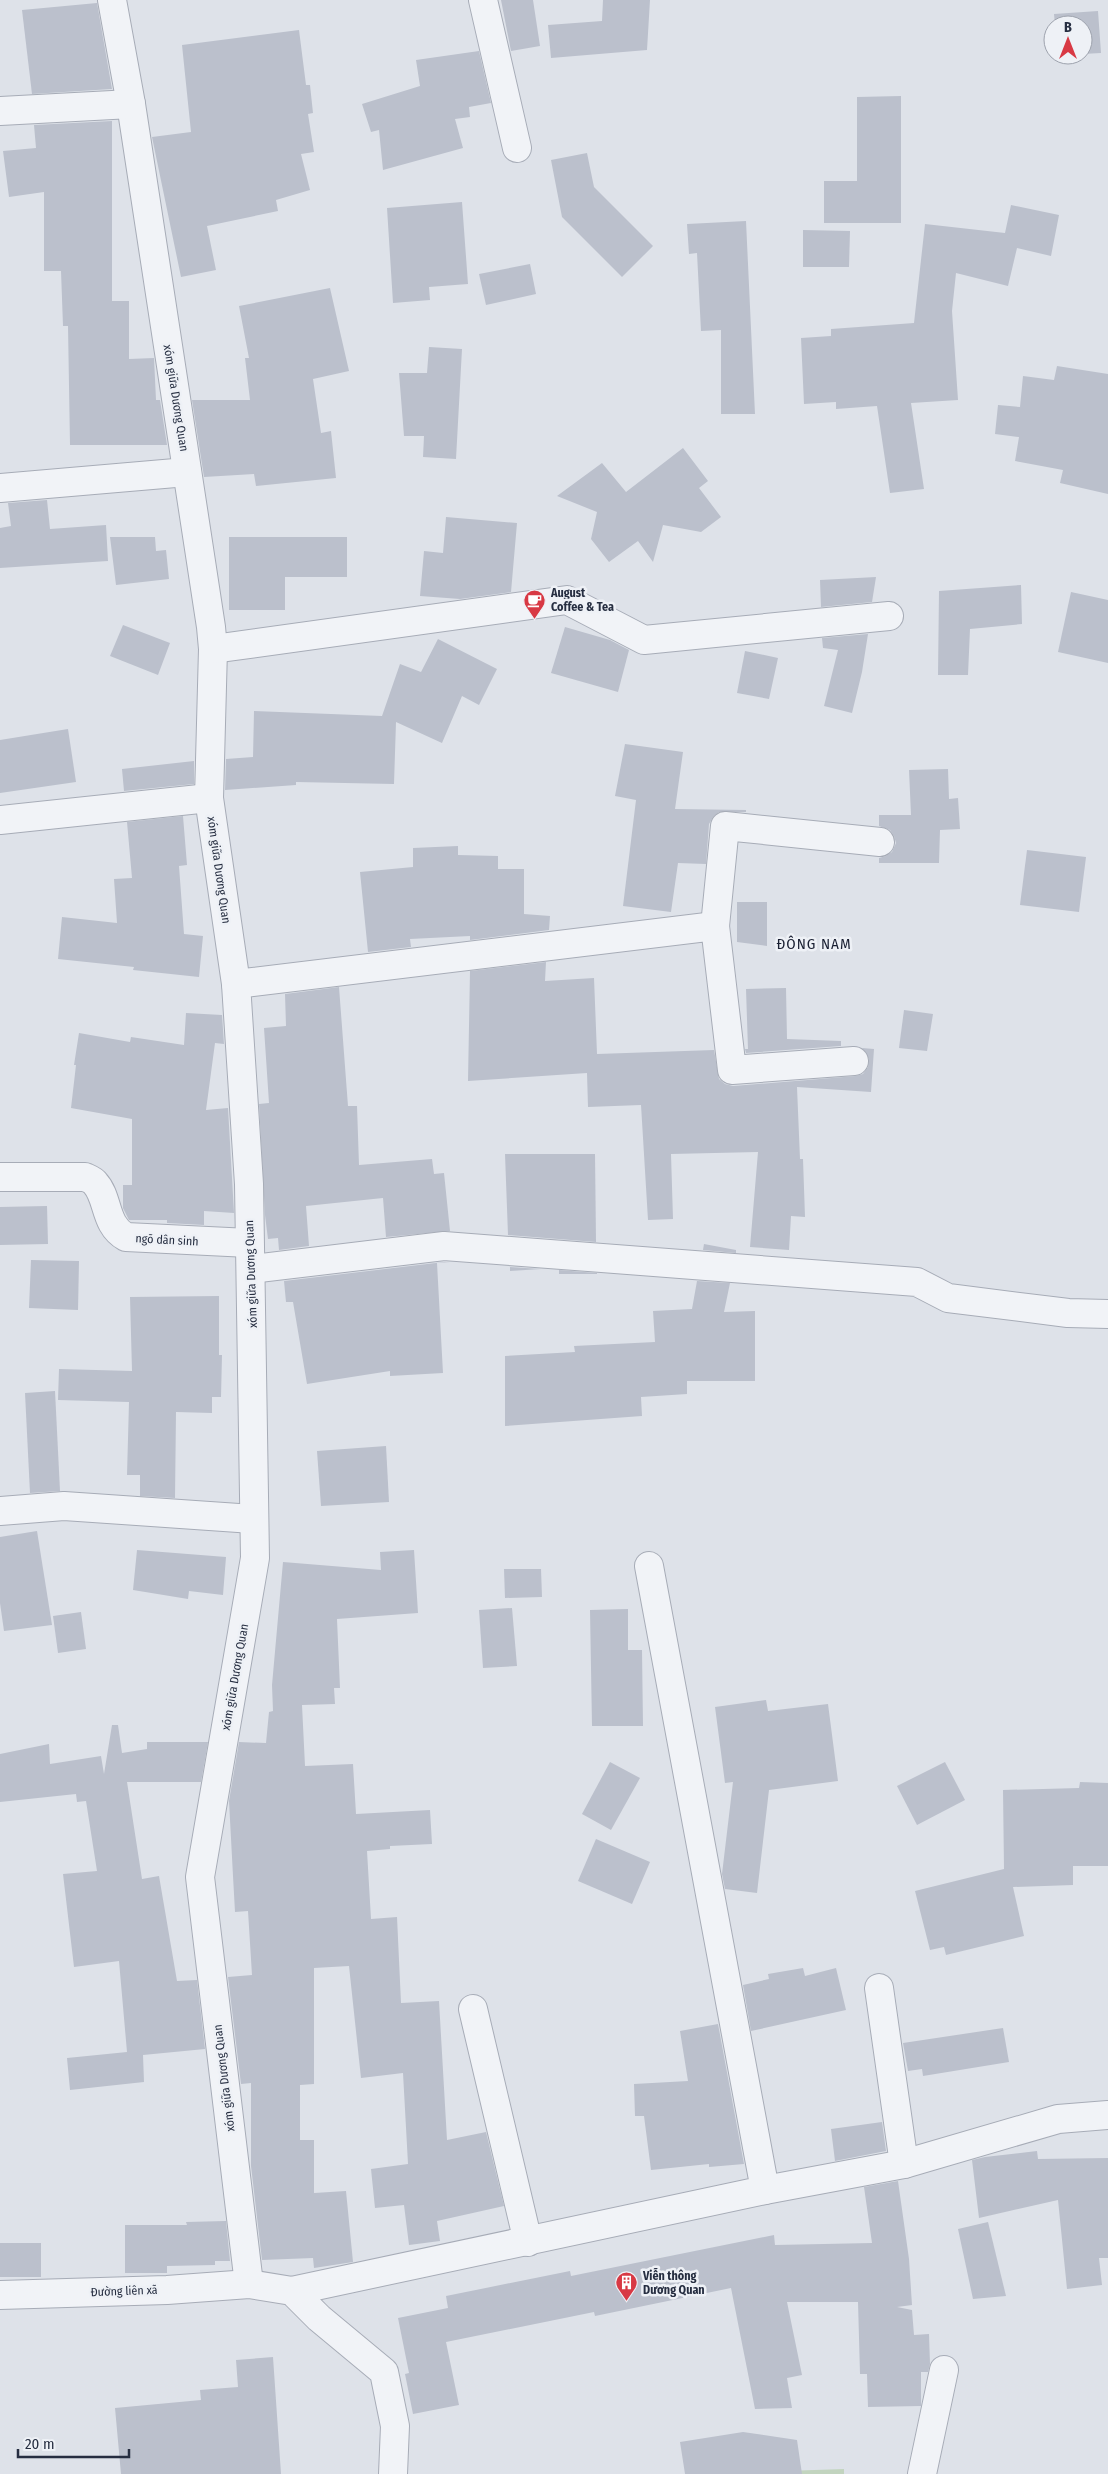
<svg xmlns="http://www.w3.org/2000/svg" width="1108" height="2474" font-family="'Fira Sans Condensed',sans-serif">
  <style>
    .green { fill: #c2d4bf }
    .building { fill: #bbc0cc }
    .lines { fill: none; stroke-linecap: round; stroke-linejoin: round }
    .minor-casing { stroke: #a7acb7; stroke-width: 30 }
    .minor { stroke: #f1f3f7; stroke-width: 28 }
    .labels { text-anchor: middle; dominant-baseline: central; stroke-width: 5; stroke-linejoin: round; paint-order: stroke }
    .street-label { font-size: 12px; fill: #262e41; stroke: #eef1f6 }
    .poi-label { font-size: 12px; font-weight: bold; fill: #262e41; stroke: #eef1f6; text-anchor: start }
    .quarter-label { font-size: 15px; letter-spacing: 1px; fill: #191f32; stroke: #eef1f6 }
  </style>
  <rect width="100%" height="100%" fill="#dee2e9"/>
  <polygon class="green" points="844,2469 844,2474 688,2474"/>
  <g class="building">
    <polygon points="501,0 533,0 540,46 511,51"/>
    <polygon points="603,0 650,0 647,50 551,58 548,25 602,21"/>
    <polygon points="97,3 112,89 32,94 22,10"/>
    <polygon points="1098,11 1101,53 1083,54 1083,25 1055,25 1054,14"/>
    <polygon points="299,30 306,85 310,85 313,113 308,114 314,152 301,154 310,190 276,200 278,211 207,226 216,270 181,277 152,137 191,132 182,45"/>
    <polygon points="479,51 491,103 469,107 470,117 455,119 463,148 383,170 379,130 371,132 362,104 420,86 416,60"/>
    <polygon points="901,96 901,223 824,223 824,181 857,181 857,97"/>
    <polygon points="112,121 112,301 129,301 129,359 154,358 156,400 160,400 167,445 70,445 68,326 63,326 61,271 44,271 44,192 9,197 3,151 36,148 34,125"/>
    <polygon points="587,153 594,187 653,246 622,277 562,217 551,160"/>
    <polygon points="462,202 468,284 429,287 430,300 393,303 387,208"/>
    <polygon points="1011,205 1059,215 1051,256 1017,248 1008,286 956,273 952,311 958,400 911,403 924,489 890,493 877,406 836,409 836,402 804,404 801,338 831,336 831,329 914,323 925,224 1005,233"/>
    <polygon points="746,221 755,414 721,414 721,330 701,331 697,253 689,254 687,224"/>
    <polygon points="803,230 850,231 849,267 803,267"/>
    <polygon points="530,264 536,294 486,305 479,274"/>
    <polygon points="330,288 349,371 313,379 321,433 331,431 336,478 256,486 254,474 204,477 192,400 250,400 245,358 249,358 239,306"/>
    <polygon points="429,347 462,349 456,459 423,457 424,436 404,436 399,373 427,373"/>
    <polygon points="1057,366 1108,374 1108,494 1060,483 1063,470 1015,461 1019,437 995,434 998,405 1020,407 1023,376 1054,380"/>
    <polygon points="683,448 708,481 699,488 721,517 701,532 663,525 653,562 638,541 609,562 591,539 597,512 557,496 602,463 626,492"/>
    <polygon points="47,500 50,529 106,525 108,561 0,568 0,528 11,526 8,503"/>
    <polygon points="446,517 517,523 511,592 460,599 420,596 424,551 443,553"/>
    <polygon points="110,537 155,537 156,551 166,550 169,579 116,585"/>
    <polygon points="229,537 347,537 347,577 285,577 285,610 229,610"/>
    <polygon points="876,577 872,602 821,607 820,580"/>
    <polygon points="1021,585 1022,624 970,629 968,675 938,675 939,591"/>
    <polygon points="1071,592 1108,600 1108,663 1058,652"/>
    <polygon points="123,625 170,643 158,675 110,656"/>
    <polygon points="565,627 610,640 629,650 618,692 551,673"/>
    <polygon points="868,634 862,672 852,713 824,706 838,650 823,648 822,638"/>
    <polygon points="438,639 497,669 479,705 462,696 442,743 396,722 394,784 296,782 296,785 225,790 226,759 253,757 254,711 382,716 400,664 421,672"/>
    <polygon points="745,651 778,658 769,699 737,693"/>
    <polygon points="68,729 76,782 0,793 0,740"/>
    <polygon points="625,744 683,752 675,809 746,810 746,812 719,812 713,817 709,824 706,864 678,863 671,912 623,906 636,800 615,796"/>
    <polygon points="194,761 194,784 124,791 122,769"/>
    <polygon points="948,769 949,799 958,798 960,829 940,830 939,863 879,863 879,858 886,856 892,852 896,843 894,836 890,830 879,826 879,815 911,815 909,770"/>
    <polygon points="183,816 187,865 179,866 184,934 203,936 199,977 133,970 134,967 58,959 62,917 117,923 114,879 132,878 127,822"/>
    <polygon points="458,846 458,855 498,856 498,869 524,869 524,914 550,916 549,930 470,940 470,936 410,939 411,947 368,952 360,872 413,867 413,848"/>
    <polygon points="1027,850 1086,857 1079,912 1020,905"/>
    <polygon points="737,902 767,902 767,946 737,942"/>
    <polygon points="546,962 545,981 594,978 597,1054 714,1050 719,1079 725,1084 733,1086 856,1076 863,1074 868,1067 869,1059 862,1048 874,1049 871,1092 797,1087 800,1159 803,1159 805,1217 791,1216 789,1250 750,1247 758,1152 671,1154 673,1219 648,1220 641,1105 588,1107 587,1073 468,1081 470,971"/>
    <polygon points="339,987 348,1106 357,1106 359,1165 432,1159 434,1174 444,1173 450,1231 386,1237 383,1198 306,1206 309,1246 279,1250 278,1238 268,1239 265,1215 259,1104 269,1103 264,1028 286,1026 285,994"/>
    <polygon points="786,988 787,1039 841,1041 841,1046 746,1053 745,1049 748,1049 746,989"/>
    <polygon points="904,1010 933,1014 927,1051 899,1048"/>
    <polygon points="186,1013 222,1015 224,1044 215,1043 206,1110 228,1108 234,1213 204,1211 204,1225 167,1223 167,1220 129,1220 123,1208 123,1185 132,1185 132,1119 71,1108 76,1065 74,1065 79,1033 130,1042 131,1037 184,1045"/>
    <polygon points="505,1154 595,1154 596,1242 508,1235"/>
    <polygon points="47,1206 48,1244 0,1245 0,1207"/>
    <polygon points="704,1244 736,1250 736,1253 703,1250"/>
    <polygon points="31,1260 79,1261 78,1310 29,1308"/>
    <polygon points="444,1262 450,1262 437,1263 443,1373 390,1376 390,1371 307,1384 293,1302 286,1302 284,1281"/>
    <polygon points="510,1267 541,1269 510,1271"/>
    <polygon points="559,1270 597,1273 597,1274 559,1274"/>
    <polygon points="697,1281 730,1283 724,1312 755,1311 755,1381 687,1381 687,1394 641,1397 642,1416 505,1426 505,1356 575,1352 574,1346 655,1342 653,1311 692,1309"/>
    <polygon points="219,1296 219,1355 222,1355 221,1397 212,1397 212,1413 176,1412 175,1498 140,1496 140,1475 127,1475 129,1402 58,1400 59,1369 132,1371 130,1297"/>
    <polygon points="55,1391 60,1491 30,1493 25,1393"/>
    <polygon points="386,1446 389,1502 321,1506 317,1451"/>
    <polygon points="37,1531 52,1625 4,1631 0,1603 0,1537"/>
    <polygon points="137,1550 226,1557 223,1595 189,1591 188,1599 133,1590"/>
    <polygon points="414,1550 418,1613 337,1619 340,1688 334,1688 335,1704 302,1705 305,1766 353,1764 356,1814 430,1810 432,1844 390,1846 390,1849 367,1851 371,1919 397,1917 401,2003 439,2001 447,2140 486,2132 504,2206 437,2221 440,2241 409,2245 404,2205 375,2208 371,2169 408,2164 403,2073 361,2078 349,1966 314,1968 314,2084 300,2085 300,2140 314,2140 314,2193 346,2191 353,2262 314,2268 313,2258 262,2260 251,2166 251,2083 241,2084 228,1977 252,1975 248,1911 235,1912 233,1876 229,1801 239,1742 266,1743 269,1712 273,1711 272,1685 283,1562 381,1570 380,1552"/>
    <polygon points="504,1569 541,1569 542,1597 505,1598"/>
    <polygon points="512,1608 517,1666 483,1668 479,1610"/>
    <polygon points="628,1609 628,1650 642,1650 643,1726 592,1726 590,1610"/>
    <polygon points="81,1612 86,1649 58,1653 53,1616"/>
    <polygon points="766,1700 768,1711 828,1704 838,1781 769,1790 757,1893 725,1889 722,1874 733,1782 725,1783 715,1707"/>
    <polygon points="112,1725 118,1725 122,1753 147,1749 147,1742 208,1742 201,1782 127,1782 142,1879 159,1876 177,1981 197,1980 205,2049 143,2055 144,2082 70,2090 67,2058 127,2052 119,1961 74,1967 63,1874 97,1871 86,1801 77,1802 76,1794 0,1802 0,1754 49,1744 50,1764 101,1756 104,1774"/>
    <polygon points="610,1762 640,1778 611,1830 582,1814"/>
    <polygon points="945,1762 965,1800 917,1825 897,1786"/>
    <polygon points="1080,1782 1108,1783 1108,1866 1073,1866 1073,1885 1013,1887 1024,1936 946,1955 944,1947 930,1950 915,1891 1004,1869 1003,1790 1079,1788"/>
    <polygon points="596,1839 650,1862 632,1904 578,1881"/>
    <polygon points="803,1968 805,1976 836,1968 846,2010 751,2031 743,1985 769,1979 768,1974"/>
    <polygon points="718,2024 744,2164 709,2167 709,2164 651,2170 644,2116 635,2116 634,2084 688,2081 680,2031"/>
    <polygon points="1003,2028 1009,2062 923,2076 922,2069 908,2071 903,2043"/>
    <polygon points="882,2122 886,2151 835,2161 831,2129"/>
    <polygon points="1037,2151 1038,2159 1108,2158 1108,2258 1099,2258 1102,2285 1067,2289 1058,2200 979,2218 972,2160 985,2157"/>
    <polygon points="898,2181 909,2259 912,2305 897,2307 912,2310 914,2335 929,2334 930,2364 928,2372 921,2372 921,2406 868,2407 867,2374 860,2374 858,2302 787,2302 802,2375 787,2378 792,2408 755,2409 731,2288 595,2316 594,2312 446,2342 459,2405 413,2414 405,2374 409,2373 398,2318 448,2308 446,2296 570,2271 571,2276 774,2235 775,2245 872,2243 864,2187"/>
    <polygon points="226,2221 230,2261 215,2261 215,2265 167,2266 167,2273 125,2273 125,2225 187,2225 186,2222"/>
    <polygon points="988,2222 1006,2296 973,2299 958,2229"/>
    <rect x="0" y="2243" width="41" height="34"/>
    <polygon points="273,2357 281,2474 121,2474 115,2408 201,2400 200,2390 238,2387 236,2360"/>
    <polygon points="743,2432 797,2440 802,2474 685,2474 680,2442"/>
  </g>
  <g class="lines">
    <defs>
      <g id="minor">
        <polyline points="112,0 131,104 211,627 213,649 209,798 236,984 249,1184 255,1558 200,1877 249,2284"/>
        <polyline points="483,0 517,148"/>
        <polyline points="0,111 131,104"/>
        <polyline points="0,488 187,472"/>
        <polyline points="213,649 567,600 644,640 889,616"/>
        <polyline points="0,820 209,798"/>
        <polyline points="715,926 725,826 880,842"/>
        <polyline points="236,984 715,926 732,1070 854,1061"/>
        <path d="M0,1177H85C87,1178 93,1180 95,1183C109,1198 104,1225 126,1237L249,1243"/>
        <polyline points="252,1269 444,1246 917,1282 948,1298 1068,1313 1108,1314"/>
        <polyline points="0,1511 64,1506 253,1519"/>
        <polyline points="879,1988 904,2164"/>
        <polyline points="473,2009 528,2242"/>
        <polyline points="765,2190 904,2164 1058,2119 1108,2115"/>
        <polyline points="292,2291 765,2190 649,1566"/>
        <polyline points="0,2295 167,2290 249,2284 292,2291 319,2318 384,2372 395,2426 393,2474"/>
        <polyline points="922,2474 944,2370"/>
      </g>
    </defs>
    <use href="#minor" class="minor-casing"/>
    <use href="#minor" class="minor"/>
  </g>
  <defs>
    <symbol id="cafe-pin" viewBox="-11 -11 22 30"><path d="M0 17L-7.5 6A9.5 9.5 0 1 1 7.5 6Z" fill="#d83944" stroke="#eef1f6"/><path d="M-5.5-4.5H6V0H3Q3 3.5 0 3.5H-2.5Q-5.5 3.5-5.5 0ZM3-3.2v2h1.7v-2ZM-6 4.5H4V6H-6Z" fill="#fff"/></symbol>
    <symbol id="building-pin" viewBox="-11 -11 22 30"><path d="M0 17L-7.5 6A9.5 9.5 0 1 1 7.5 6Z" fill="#d83944" stroke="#eef1f6"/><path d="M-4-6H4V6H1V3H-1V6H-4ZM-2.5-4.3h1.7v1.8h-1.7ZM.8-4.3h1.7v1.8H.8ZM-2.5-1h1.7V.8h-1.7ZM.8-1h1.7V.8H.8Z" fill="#fff"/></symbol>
  </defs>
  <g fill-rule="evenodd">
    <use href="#cafe-pin" x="522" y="588" width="25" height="34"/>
    <use href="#building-pin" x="614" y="2270" width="25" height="34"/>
  </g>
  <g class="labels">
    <g class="street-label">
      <text transform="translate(176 398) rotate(81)">xóm giữa Dương Quan</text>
      <text transform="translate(219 870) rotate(82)">xóm giữa Dương Quan</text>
      <text transform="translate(167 1240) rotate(3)">ngõ dân sinh</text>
      <text transform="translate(251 1274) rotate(-92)">xóm giữa Dương Quan</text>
      <text transform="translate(235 1677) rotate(-80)">xóm giữa Dương Quan</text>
      <text transform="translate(224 2078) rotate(-97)">xóm giữa Dương Quan</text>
      <text transform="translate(124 2291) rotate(-2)">Đường liên xã</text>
    </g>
    <g class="poi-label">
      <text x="551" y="593">August<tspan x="551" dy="14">Coffee &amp; Tea</tspan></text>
      <text x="643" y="2276">Viễn thông<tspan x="643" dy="14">Dương Quan</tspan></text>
    </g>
    <g class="quarter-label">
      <text x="814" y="944">ĐÔNG NAM</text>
    </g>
  </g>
  <g transform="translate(1068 40)"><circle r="24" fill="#eef1f6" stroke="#9ea3ae"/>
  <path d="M0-4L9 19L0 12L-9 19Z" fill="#d83944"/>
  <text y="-8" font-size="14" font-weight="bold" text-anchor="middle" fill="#262e41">B</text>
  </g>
  <path d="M18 2449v8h111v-8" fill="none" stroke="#262e41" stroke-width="2.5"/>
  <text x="25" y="2449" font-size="15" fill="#262e41" stroke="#eef1f6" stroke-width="4" paint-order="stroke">20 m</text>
</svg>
